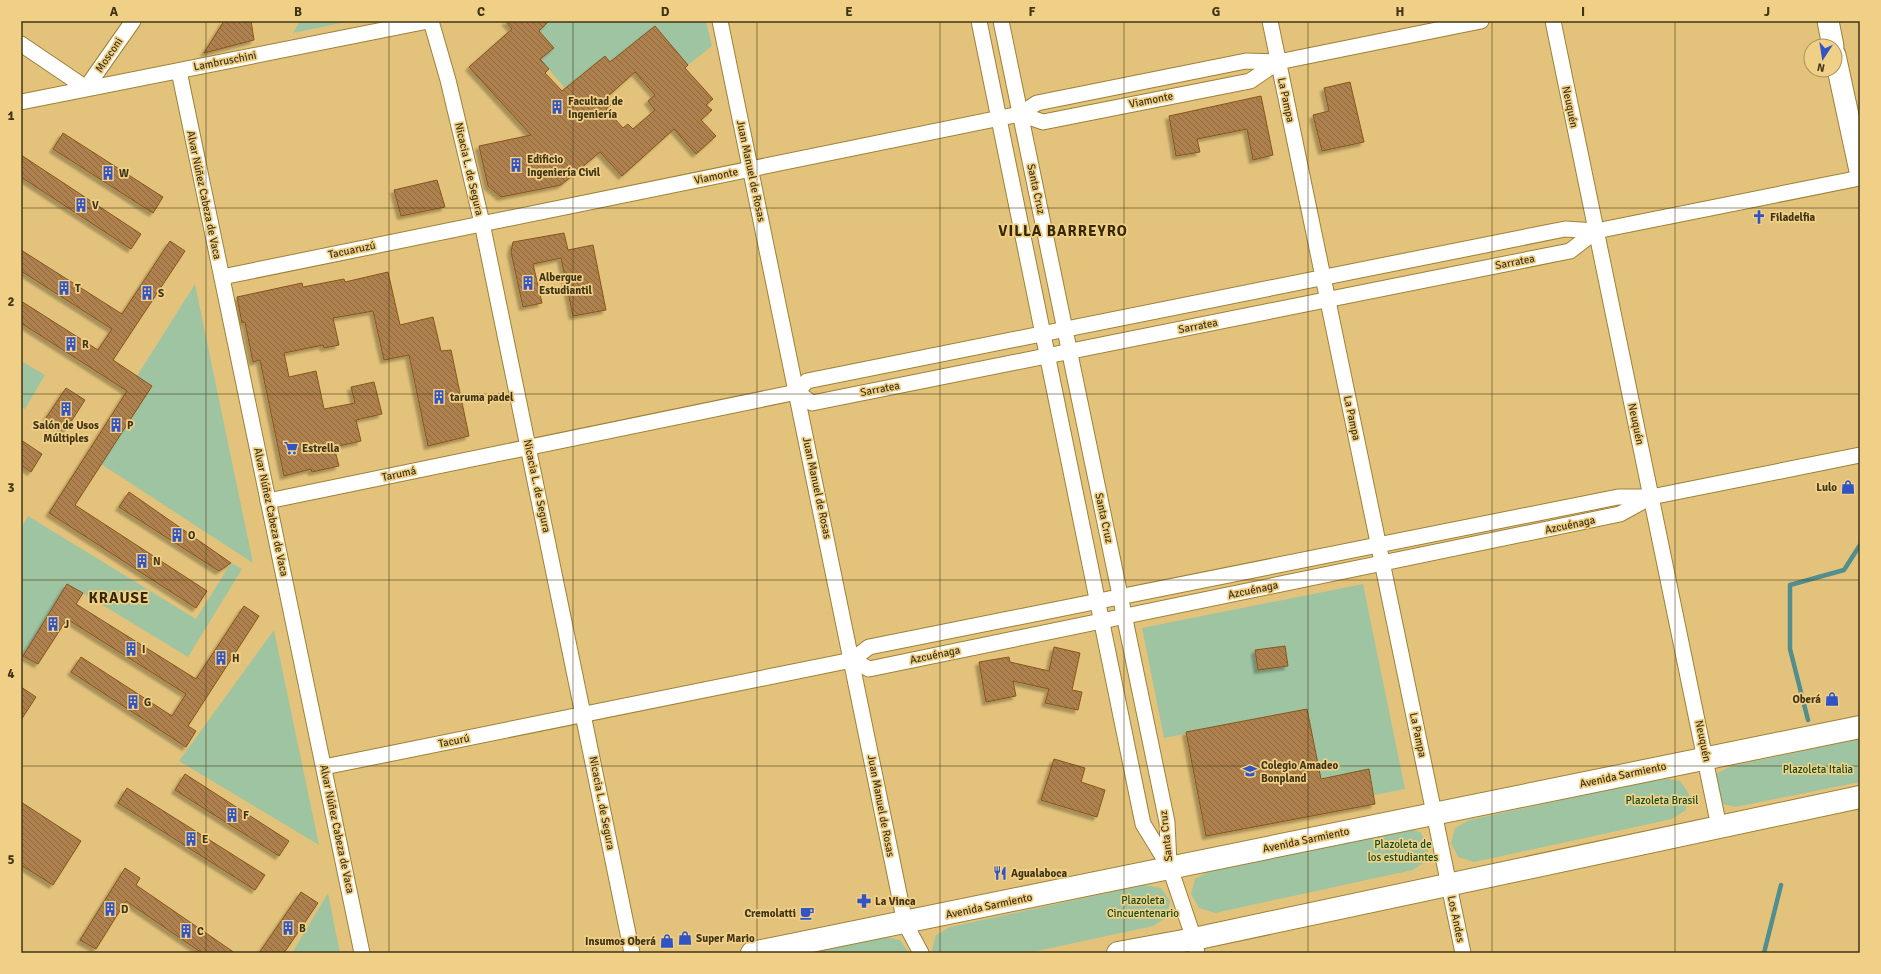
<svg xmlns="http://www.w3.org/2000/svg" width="1881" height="974" font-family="Signika,sans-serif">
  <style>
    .park { fill: #9fc4a2 }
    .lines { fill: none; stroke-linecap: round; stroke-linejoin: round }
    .stream { stroke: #528e8d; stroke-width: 4.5 }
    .building { fill: url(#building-back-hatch); stroke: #885619; fill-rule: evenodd; filter: url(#shadow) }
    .street-casing { stroke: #9e8037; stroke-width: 17 }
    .secondary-casing { stroke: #9e8037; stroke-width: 23 }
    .primary-casing { stroke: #9e8037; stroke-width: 24 }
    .street { stroke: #fff; stroke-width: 15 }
    .secondary { stroke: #fff; stroke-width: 21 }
    .primary { stroke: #fff; stroke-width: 22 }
    .grid { fill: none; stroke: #413416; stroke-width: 1; stroke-opacity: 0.55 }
    .labels { text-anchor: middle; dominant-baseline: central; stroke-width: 3.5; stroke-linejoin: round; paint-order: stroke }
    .street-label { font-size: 11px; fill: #413416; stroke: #f0d087 }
    .poi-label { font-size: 11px; font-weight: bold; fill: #413416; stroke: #f0d087; text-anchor: start }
    .park-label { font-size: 11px; fill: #124b1d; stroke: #f0d087 }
    .district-label { font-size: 15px; font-weight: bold; letter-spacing: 1px; fill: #362700; stroke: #f0d087 }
    .neatline { fill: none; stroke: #413416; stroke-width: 1.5 }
    .grid-label { font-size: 13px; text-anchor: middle; font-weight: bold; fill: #413416 }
  </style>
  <defs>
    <pattern id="building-back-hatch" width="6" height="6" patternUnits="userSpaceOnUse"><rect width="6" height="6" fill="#ae804e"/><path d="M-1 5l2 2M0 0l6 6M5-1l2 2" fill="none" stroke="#8f6a40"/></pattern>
    <filter id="shadow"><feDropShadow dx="-3.5" dy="3.5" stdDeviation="1" flood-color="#0004"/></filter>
  </defs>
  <rect width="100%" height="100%" fill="#e3c37b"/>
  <g class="park">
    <polygon points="300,21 351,21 293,33"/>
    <polygon points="549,21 706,21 712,46 688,65 655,26 610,62 605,56 565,88 540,59 554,48 539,31"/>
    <polygon points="195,284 253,563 101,464 152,386 137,376"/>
    <polygon points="21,361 45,375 25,409 21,406"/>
    <polygon points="28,516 196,619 231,563 242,569 188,657 68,584 23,656 21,655 21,528"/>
    <polygon points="1363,584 1405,789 1374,795 1369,769 1321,779 1307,710 1164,738 1142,628"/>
    <polygon points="274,630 319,845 179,761"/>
    <polygon points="1860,739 1860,782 1735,807 1719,803 1712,789 1716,774 1731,766"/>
    <polygon points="1664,778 1680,781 1689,794 1686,810 1672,819 1474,862 1458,857 1451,843 1455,828 1469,820"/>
    <polygon points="1404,828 1420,832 1429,845 1426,861 1413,870 1215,913 1199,908 1191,894 1195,879 1210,871"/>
    <polygon points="1144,885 1161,888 1170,901 1167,917 1153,926 1028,953 933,953 932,950 936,935 950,927"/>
    <polygon points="328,893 340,953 292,953"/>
    <polygon points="884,937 900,940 909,953 810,953"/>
  </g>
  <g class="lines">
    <g class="stream">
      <polyline points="1808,720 1790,649 1790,585 1844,570 1860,545"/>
      <polyline points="1764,953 1781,885"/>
    </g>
  </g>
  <g class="building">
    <polygon points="224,21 251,21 254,40 204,53"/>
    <path d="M505,21H549L539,31L554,48L540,59L549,69L545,73L562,91L605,56L610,62L655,26L688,65L685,68L713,99L706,105L712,110L701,120L716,136L696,154L674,129L622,176L600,152L561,185L501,197L488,186L479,146L531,135L469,67L512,29ZM635,72L655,95L648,101L655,110L633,129L628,124L623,128L606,109L613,103L607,97Z"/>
    <polygon points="1350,82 1364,142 1322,151 1313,115 1329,111 1324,88"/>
    <polygon points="1261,96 1273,155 1253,160 1247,129 1197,139 1200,152 1176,156 1169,116"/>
    <polygon points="63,133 163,197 153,213 53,149"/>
    <polygon points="21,155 141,234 131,249 21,177"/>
    <polygon points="437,180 445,207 401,216 394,190"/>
    <polygon points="564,233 568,250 593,245 606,310 573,316 561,258 533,264 542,303 523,307 511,252 513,242"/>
    <polygon points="170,241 185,251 113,360 152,386 75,505 207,591 196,608 49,513 127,391 21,323 21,301 98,350 112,329 21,271 21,250 122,314"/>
    <polygon points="388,272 400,325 433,317 441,351 451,350 469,436 428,446 409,355 384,360 373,311 333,318 339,345 324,348 323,345 284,353 289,377 316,371 324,409 355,403 351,387 374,382 382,414 356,420 361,441 334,447 339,466 312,472 311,469 284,476 260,360 253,362 245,322 242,323 237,297 302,283 303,287 344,279 345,282"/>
    <polygon points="66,388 85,400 65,431 46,418"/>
    <polygon points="21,440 42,454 31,472 21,465"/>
    <polygon points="129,492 231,563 219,571 119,507"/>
    <polygon points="67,584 83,593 76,604 196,679 244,606 259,616 188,726 196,731 186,747 71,672 81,657 172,716 186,694 67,619 38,664 23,656"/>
    <polygon points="1285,646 1288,666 1258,670 1255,650"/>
    <polygon points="1054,647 1080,653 1072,690 1082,692 1078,710 1045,703 1049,689 1013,681 1016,696 986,702 979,662 1009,657 1010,662 1049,671"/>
    <polygon points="21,687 36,697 21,720"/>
    <polygon points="1307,709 1321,779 1369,769 1375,804 1206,836 1186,732"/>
    <polygon points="1054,759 1085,768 1081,782 1105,790 1097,817 1041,800"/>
    <polygon points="185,774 289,841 279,856 175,790"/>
    <polygon points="127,788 265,875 255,890 118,803"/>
    <polygon points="21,802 81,841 53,885 21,865"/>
    <polygon points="125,868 140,878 136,885 235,953 202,953 126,901 96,949 80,940"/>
    <polygon points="301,892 318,903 284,953 259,953"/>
  </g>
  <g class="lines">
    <defs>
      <g id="street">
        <polyline points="431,21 448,80 482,223 632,953"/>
        <polyline points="720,21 905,923 921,953"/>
        <polyline points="979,21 1143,824 1170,868 1194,939 1197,953"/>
        <polyline points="1001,21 1167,822 1169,865"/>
        <polyline points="1270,21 1463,953"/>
        <polyline points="1553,21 1719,827"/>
        <polyline points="21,44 86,88"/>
        <polyline points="179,71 362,953"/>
        <polyline points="86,88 133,21"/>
        <polyline points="21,102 428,21"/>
        <polyline points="1020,114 1043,122 1250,81 1278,62"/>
        <polyline points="222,277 1020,114 1037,103 1246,61 1278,62 1481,21"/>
        <polyline points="797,392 812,403 1570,251 1596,231"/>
        <polyline points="268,501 797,392 807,381 1565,229 1596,231 1860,178"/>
        <polyline points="852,660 869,669 1620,514 1649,498"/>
        <polyline points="324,767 852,660 869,647 1618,497 1651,497 1860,455"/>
      </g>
      <g id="secondary">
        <polyline points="1828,21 1833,46"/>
        <polyline points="1835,55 1860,171"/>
      </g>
      <g id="primary">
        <polyline points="752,953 1860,727"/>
        <polyline points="1118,953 1194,939 1860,797"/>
      </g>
    </defs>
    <use href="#street" class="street-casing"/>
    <use href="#secondary" class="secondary-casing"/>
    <use href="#primary" class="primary-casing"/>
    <use href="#street" class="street"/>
    <use href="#secondary" class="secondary"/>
    <use href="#primary" class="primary"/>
  </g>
  <path class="grid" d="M206,21V953M389,21V953M573,21V953M757,21V953M940,21V953M1124,21V953M1308,21V953M1492,21V953M1675,21V953M21,208H1860M21,394H1860M21,580H1860M21,766H1860"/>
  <defs>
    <symbol id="building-bare" viewBox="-9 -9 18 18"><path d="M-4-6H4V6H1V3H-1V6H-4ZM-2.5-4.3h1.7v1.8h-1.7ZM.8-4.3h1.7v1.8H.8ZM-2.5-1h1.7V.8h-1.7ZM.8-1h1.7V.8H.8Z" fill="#3153c3" stroke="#f0d087" stroke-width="2.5" paint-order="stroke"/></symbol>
    <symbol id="church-bare" viewBox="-9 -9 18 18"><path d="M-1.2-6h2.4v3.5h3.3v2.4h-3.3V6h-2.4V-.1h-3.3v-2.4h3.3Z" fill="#3153c3" stroke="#f0d087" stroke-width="2.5" paint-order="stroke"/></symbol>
    <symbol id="supermarket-bare" viewBox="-9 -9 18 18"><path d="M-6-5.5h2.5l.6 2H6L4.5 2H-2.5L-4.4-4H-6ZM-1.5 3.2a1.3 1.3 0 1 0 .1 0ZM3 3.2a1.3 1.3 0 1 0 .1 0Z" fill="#3153c3" stroke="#f0d087" stroke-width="2.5" paint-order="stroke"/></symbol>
    <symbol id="shop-bare" viewBox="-9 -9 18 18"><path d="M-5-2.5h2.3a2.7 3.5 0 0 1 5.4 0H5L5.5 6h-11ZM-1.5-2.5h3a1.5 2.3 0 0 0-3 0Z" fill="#3153c3" stroke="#f0d087" stroke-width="2.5" paint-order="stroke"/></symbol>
    <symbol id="school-bare" viewBox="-9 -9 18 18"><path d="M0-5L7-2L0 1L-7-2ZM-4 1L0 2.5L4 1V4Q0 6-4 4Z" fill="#3153c3" stroke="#f0d087" stroke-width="2.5" paint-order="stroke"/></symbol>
    <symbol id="restaurant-bare" viewBox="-9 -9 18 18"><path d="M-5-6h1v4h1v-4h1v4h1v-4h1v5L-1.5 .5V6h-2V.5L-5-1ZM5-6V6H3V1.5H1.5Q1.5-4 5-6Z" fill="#3153c3" stroke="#f0d087" stroke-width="2.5" paint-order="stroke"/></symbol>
    <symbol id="pharmacy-bare" viewBox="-9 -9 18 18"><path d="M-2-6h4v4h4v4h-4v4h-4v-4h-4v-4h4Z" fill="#3153c3" stroke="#f0d087" stroke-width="2.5" paint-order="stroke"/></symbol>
    <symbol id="cafe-bare" viewBox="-9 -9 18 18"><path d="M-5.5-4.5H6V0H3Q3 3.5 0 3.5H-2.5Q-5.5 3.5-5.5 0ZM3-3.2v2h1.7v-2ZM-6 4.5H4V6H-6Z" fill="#3153c3" stroke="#f0d087" stroke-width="2.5" paint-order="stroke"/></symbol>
  </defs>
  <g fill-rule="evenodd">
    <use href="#building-bare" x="547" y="97" width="20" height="20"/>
    <use href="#building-bare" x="506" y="155" width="20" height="20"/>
    <use href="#building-bare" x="98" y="163" width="20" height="20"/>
    <use href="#building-bare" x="71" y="195" width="20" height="20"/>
    <use href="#church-bare" x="1749" y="207" width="20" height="20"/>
    <use href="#building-bare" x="518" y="273" width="20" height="20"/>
    <use href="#building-bare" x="54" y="278" width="20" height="20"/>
    <use href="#building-bare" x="137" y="283" width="20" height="20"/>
    <use href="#building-bare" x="61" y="334" width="20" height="20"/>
    <use href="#building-bare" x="429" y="387" width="20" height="20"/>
    <use href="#building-bare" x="56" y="399" width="20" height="20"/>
    <use href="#building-bare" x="106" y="415" width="20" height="20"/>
    <use href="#supermarket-bare" x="281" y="438" width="20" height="20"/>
    <use href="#shop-bare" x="1838" y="477" width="20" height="20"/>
    <use href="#building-bare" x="167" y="525" width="20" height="20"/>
    <use href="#building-bare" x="132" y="551" width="20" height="20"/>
    <use href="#building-bare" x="43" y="614" width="20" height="20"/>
    <use href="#building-bare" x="121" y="639" width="20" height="20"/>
    <use href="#building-bare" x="211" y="648" width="20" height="20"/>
    <use href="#shop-bare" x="1822" y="689" width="20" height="20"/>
    <use href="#building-bare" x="123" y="692" width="20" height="20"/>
    <use href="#school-bare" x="1240" y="761" width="20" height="20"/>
    <use href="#building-bare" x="222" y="805" width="20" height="20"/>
    <use href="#building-bare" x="181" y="829" width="20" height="20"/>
    <use href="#restaurant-bare" x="990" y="863" width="20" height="20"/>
    <use href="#pharmacy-bare" x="854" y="891" width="20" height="20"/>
    <use href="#building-bare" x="100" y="899" width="20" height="20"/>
    <use href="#cafe-bare" x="797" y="903" width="20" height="20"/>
    <use href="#building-bare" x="278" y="918" width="20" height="20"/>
    <use href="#building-bare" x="176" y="921" width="20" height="20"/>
    <use href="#shop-bare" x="675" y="928" width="20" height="20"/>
    <use href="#shop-bare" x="657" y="931" width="20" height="20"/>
  </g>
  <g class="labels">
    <g class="street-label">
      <text transform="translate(109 55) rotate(-56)">Mosconi</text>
      <text transform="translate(225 61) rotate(-11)">Lambruschini</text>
      <text transform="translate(1151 100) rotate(-11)">Viamonte</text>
      <text transform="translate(1286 100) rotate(78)">La Pampa</text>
      <text transform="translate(1570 107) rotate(78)">Neuquén</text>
      <text transform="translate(469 169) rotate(77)">Nicacia L. de Segura</text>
      <text transform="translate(751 171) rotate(78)">Juan Manuel de Rosas</text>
      <text transform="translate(716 176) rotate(-12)">Viamonte</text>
      <text transform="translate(1036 189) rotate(78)">Santa Cruz</text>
      <text transform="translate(204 195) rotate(78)">Alvar Núñez Cabeza de Vaca</text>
      <text transform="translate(352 250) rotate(-12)">Tacuaruzú</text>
      <text transform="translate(1515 262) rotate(-11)">Sarratea</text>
      <text transform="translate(1198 326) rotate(-11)">Sarratea</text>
      <text transform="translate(880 389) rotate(-11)">Sarratea</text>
      <text transform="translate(1352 418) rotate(78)">La Pampa</text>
      <text transform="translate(1636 424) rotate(78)">Neuquén</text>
      <text transform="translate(399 474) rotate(-12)">Tarumá</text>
      <text transform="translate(537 486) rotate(78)">Nicacia L. de Segura</text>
      <text transform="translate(817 488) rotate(78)">Juan Manuel de Rosas</text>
      <text transform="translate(271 512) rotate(78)">Alvar Núñez Cabeza de Vaca</text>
      <text transform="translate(1104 518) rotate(78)">Santa Cruz</text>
      <text transform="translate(1570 525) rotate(-12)">Azcuénaga</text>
      <text transform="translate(1253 590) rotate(-12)">Azcuénaga</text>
      <text transform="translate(935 655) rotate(-12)">Azcuénaga</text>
      <text transform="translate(1418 735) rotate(78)">La Pampa</text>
      <text transform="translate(454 741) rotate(-11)">Tacurú</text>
      <text transform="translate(1703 741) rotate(78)">Neuquén</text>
      <text transform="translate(1623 775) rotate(-12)">Avenida Sarmiento</text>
      <text transform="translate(602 803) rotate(79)">Nicacia L. de Segura</text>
      <text transform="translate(881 806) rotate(79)">Juan Manuel de Rosas</text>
      <text transform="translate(337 829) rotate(78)">Alvar Núñez Cabeza de Vaca</text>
      <text transform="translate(1166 836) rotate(-96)">Santa Cruz</text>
      <text transform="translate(1306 840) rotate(-12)">Avenida Sarmiento</text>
      <text transform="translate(989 906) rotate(-12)">Avenida Sarmiento</text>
      <text transform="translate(1456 919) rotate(78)">Los Andes</text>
    </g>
    <g class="poi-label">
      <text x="568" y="101">Facultad de<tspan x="568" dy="13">Ingeniería</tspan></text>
      <text x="527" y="159">Edificio<tspan x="527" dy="13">Ingeniería Civil</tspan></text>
      <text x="119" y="173">W</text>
      <text x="92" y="205">V</text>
      <text x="1770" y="217">Filadelfia</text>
      <text x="539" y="277">Albergue<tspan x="539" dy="13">Estudiantil</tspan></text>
      <text x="75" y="288">T</text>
      <text x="158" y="293">S</text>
      <text x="82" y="344">R</text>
      <text x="450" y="397">taruma padel</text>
      <text x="66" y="425" text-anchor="middle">Salón de Usos<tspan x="66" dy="13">Múltiples</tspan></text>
      <text x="127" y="425">P</text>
      <text x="302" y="448">Estrella</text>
      <text x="1837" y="487" text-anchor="end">Lulo</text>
      <text x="188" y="535">O</text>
      <text x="153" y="561">N</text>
      <text x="64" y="624">J</text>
      <text x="142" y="649">I</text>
      <text x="232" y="658">H</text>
      <text x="1821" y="699" text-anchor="end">Oberá</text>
      <text x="144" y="702">G</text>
      <text x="1261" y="765">Colegio Amadeo<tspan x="1261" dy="13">Bonpland</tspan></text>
      <text x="243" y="815">F</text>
      <text x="202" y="839">E</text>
      <text x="1011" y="873">Agualaboca</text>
      <text x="875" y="901">La Vinca</text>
      <text x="121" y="909">D</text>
      <text x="796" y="913" text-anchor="end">Cremolatti</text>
      <text x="299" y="928">B</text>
      <text x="197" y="931">C</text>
      <text x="696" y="938">Super Mario</text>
      <text x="656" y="941" text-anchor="end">Insumos Oberá</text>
    </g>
    <g class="park-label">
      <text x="1818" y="769">Plazoleta Italia</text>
      <text x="1662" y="800">Plazoleta Brasil</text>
      <text x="1403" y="844">Plazoleta de<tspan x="1403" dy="13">los estudiantes</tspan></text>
      <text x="1143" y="900">Plazoleta<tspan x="1143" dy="13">Cincuentenario</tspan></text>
    </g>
    <g class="district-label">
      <text x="1063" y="231">VILLA BARREYRO</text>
      <text x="119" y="598">KRAUSE</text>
    </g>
  </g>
  <rect width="1881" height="974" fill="none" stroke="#f0d087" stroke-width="44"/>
  <g transform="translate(1823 58) rotate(192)"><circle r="19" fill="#f0d087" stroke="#aa925a"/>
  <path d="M0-3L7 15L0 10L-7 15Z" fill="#3153c3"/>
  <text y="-6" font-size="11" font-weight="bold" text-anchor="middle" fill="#413416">N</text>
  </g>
  <rect x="22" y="22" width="1837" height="930" class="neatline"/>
  <g class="grid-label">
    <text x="114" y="16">A</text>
    <text x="298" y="16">B</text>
    <text x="481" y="16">C</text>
    <text x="665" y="16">D</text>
    <text x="849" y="16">E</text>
    <text x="1032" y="16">F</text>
    <text x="1216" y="16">G</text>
    <text x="1400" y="16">H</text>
    <text x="1583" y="16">I</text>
    <text x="1767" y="16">J</text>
    <text x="11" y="120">1</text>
    <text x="11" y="306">2</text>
    <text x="11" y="492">3</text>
    <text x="11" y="678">4</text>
    <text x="11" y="864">5</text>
  </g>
</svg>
